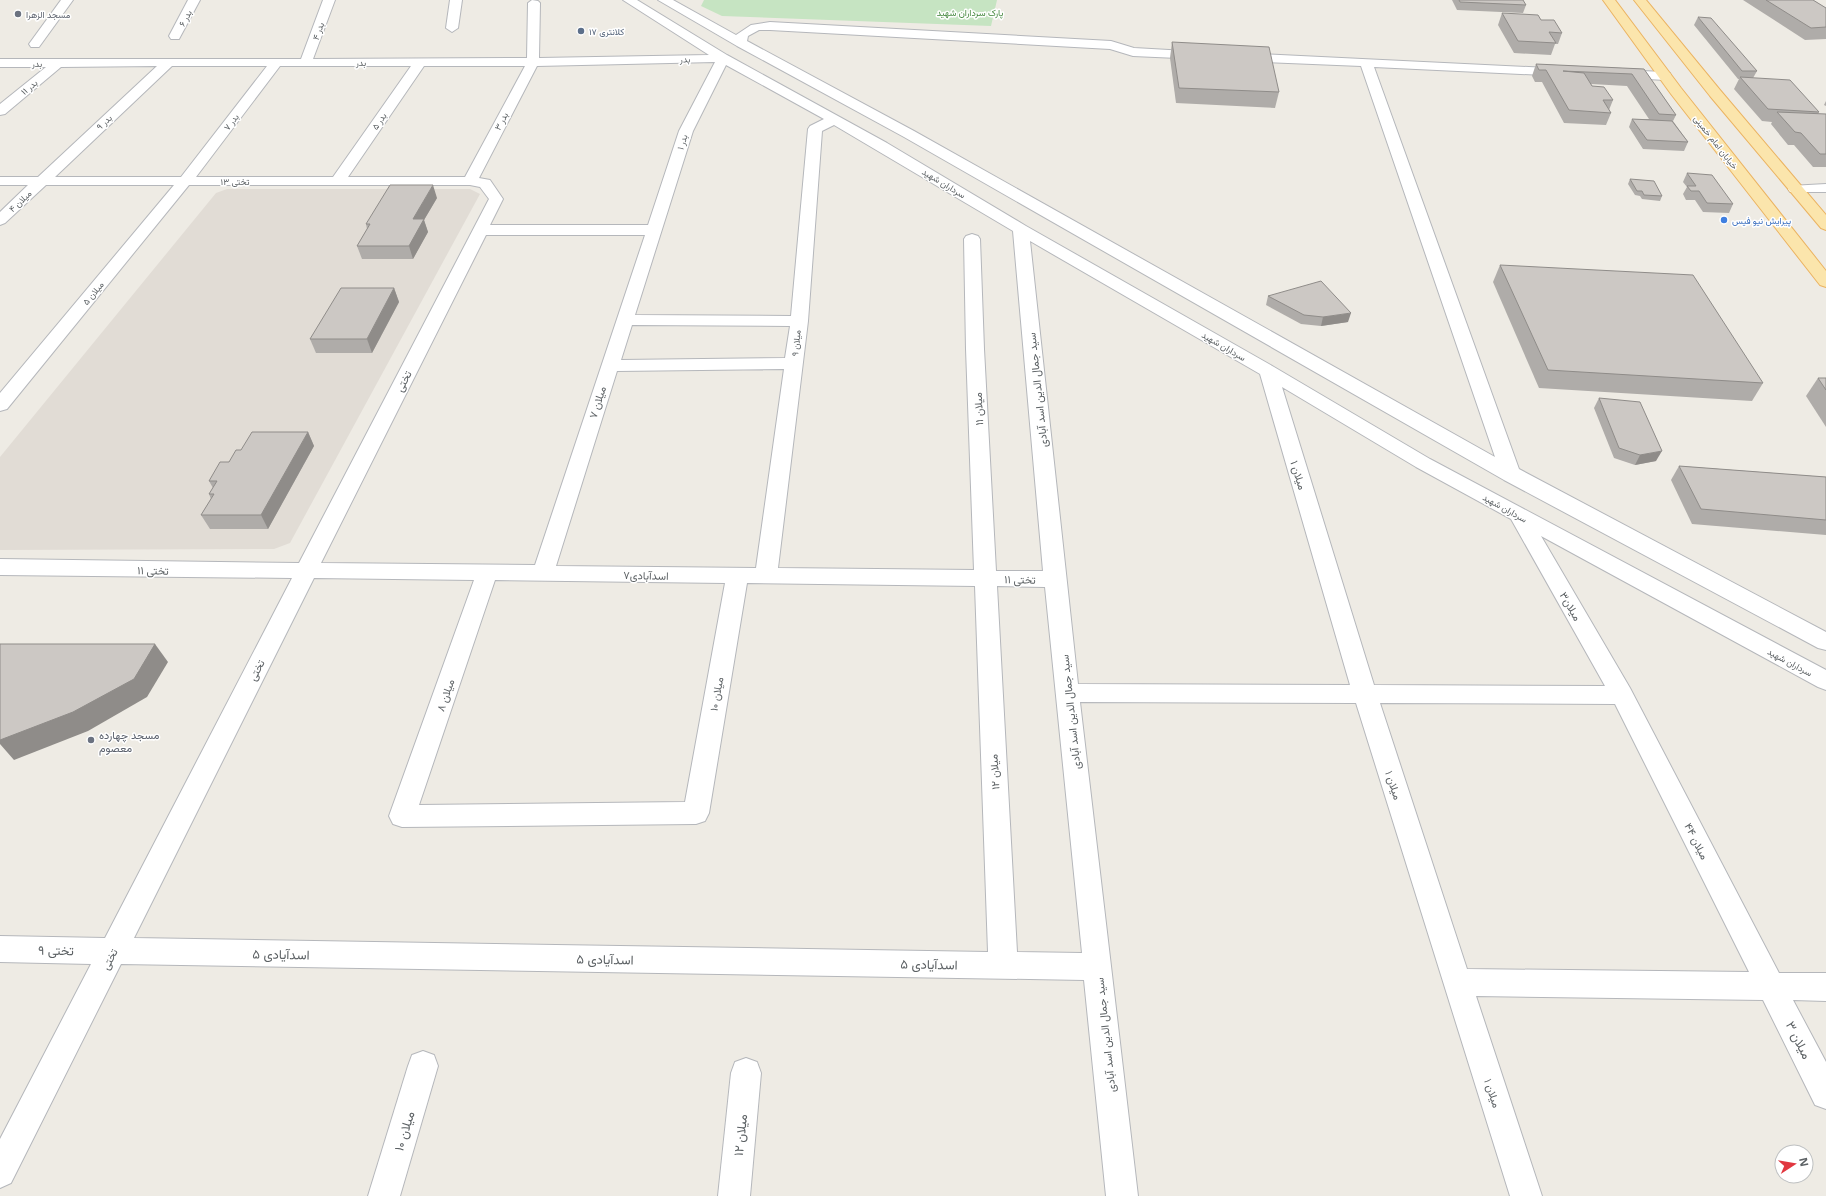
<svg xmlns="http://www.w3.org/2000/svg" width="1826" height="1196" font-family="'Open Sans',Vazirmatn,sans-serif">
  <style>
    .education { fill: #e1dcd5 }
    .green { fill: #c6e4c2 }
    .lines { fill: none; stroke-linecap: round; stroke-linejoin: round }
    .minor-casing { stroke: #b5b7bb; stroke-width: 2 }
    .major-casing { stroke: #ebb361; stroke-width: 2 }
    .minor { fill: #fff; fill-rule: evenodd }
    .major { fill: #fbe5ac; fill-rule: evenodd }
    .wall { fill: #afaca9 }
    .shaded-wall { fill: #8f8c89 }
    .building { fill: #ccc8c4; stroke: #8f8c89 }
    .worship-dot { fill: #6b7280; stroke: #fff; stroke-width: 1.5 }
    .service-dot { fill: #5c6f8a; stroke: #fff; stroke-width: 1.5 }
    .shop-dot { fill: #3f7fe0; stroke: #fff; stroke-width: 1.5 }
    .labels { text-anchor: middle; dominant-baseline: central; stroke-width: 3; stroke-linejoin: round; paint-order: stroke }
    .far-park-label { font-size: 9px; fill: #40853a; stroke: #fff }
    .far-worship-label { font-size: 9px; fill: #5b616d; stroke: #fff; text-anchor: start }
    .far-street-label { font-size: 9px; fill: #5c6164; stroke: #fff }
    .far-service-label { font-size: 9px; fill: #4e5e75; stroke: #fff; text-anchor: start }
    .far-shop-label { font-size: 9px; fill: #366cbe; stroke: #fff; text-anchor: start }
    .street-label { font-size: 11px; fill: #5c6164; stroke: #fff }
    .worship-label { font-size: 11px; fill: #5b616d; stroke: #fff; text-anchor: start }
    .near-street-label { font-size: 13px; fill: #5c6164; stroke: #fff }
  </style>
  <rect width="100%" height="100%" fill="#eeebe4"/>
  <polygon class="education" points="227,189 470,189 480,194 290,543 274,549 0,550 0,457 216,193"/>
  <polygon class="green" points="704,0 997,0 991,26 722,16 701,6"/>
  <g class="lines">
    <defs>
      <g id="minor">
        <polygon points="61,0 73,0 39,47 31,47 29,44"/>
        <polygon points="188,0 200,0 179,39 171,39 169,36"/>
        <path d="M323,0H335L313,59L527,58L528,3L532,0L538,1L540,3L539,58L709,55L623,0H637L727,55L887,143L1026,226L1274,367L1430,459L1826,670V690L1818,687L1541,536L1630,688L1779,973H1826V1001L1793,1000L1826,1062V1109L1815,1105L1763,1000L1476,996L1542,1196H1510L1356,703L1080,702L1138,1196H1106L1084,980L121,964L11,1183L0,1188V1139L91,964L0,962V936L105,938L292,578L0,575V559L299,563L489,199L480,187L470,185H189L7,409L0,411V393L174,185H46L5,223L0,225V212L28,185H0V177H38L157,66L61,67L5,114L0,115V104L46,67H0V59H301ZM715,62L679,131L648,225H490L503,199L490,180L479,178L537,66ZM726,65L824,119L810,126L808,129L791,316L635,315L693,131ZM172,66H267L181,177H55ZM280,66H411L333,177H196ZM424,66H525L465,177H348ZM834,125L1013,231L1043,571H996L984,349L980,239L978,236L972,234L966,236L964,239L966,349L974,570L778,568L808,321L822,131ZM486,235H645L535,565L321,563ZM1030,241L1260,374L1350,685L1078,684ZM632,325L790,326L785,358L621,360ZM784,369L756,568L556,566L617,371ZM1282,387L1416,467L1511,519L1605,686L1374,685ZM314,578L474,580L389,816L393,824L402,827L696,824L705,821L709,813L747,583L975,586L988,952L134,938ZM495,580L725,583L685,802L419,805ZM997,586L1045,587L1082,953L1017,952ZM1380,703L1615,704L1749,972L1467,969Z"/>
        <polygon points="450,0 462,0 458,28 452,32 446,28"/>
        <polygon points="658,0 673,0 736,35 751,25 770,22 1111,41 1134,48 1204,52 1206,55 1204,58 1200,59 1133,56 1110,49 770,30 759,30 748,36 747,41 914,131 1495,457 1361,66 1241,61 1237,60 1235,57 1237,54 1241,53 1568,69 1570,72 1568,75 1564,76 1374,67 1519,469 1826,632 1826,650 1818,648 1504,480 904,137 737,46"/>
        <polygon points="1618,70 1665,72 1670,73 1671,76 1670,79 1665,80 1613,77 1612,74 1613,71"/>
        <polygon points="1826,184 1826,192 1790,192 1788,189 1790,186"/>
        <polygon points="423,1051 434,1055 438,1066 400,1196 368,1196 408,1066 412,1055"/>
        <polygon points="746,1058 757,1062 761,1073 750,1196 718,1196 731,1073 735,1062"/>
      </g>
      <g id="major">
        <polygon points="1603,0 1615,0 1681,88 1826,271 1826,287 1820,285 1671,94"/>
        <polygon points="1634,0 1646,0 1720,90 1826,215 1826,230 1821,228 1710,96"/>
      </g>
    </defs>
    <use href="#minor" class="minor-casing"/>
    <use href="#major" class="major-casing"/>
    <use href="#minor" class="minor"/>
    <use href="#major" class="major"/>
  </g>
  <g class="wall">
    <polygon points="1452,0 1523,0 1526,5 1523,13 1457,10"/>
    <polygon points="1743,0 1813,0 1826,8 1826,39 1805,40"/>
    <polygon points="1502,13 1541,20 1562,33 1558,44 1555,44 1551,55 1514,53 1498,25"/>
    <polygon points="1698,17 1757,71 1753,78 1819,112 1818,114 1826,114 1826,167 1813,167 1794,145 1788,145 1771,124 1772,122 1762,121 1734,89 1739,79 1738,79 1694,25"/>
    <polygon points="1172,42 1279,92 1275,108 1176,103 1170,58"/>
    <polygon points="1536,64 1644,69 1676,115 1673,121 1688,142 1684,151 1643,149 1629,127 1632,119 1649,119 1627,86 1591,84 1592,86 1613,100 1609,110 1611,113 1606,125 1564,123 1542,82 1535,82 1532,76"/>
    <polygon points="1826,101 1826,106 1824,105"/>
    <polygon points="1687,173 1733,204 1729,213 1703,212 1695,200 1686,200 1683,194 1687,187 1683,182"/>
    <polygon points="1630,179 1662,196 1660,201 1642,199 1640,196 1635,195 1628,184"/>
    <polygon points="437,198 424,220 428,232 413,259 362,259 357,246 367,229 366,224"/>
    <polygon points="1500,265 1763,383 1752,401 1539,388 1493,282"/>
    <polygon points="394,288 399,302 372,353 316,353 310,339"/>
    <polygon points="1268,296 1348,322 1321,326 1301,324 1266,305"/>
    <polygon points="1818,378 1826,378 1826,427 1806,396"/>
    <polygon points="1599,398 1656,461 1635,465 1614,458 1594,408"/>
    <polygon points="308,432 314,446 268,529 210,529 201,515 211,499 209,494 213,488 209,481 241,450"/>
    <polygon points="1679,466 1826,477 1826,535 1692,524 1671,480"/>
  </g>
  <g class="shaded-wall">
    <polygon points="433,185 437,198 424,220 428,232 413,259 409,246 413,219"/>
    <polygon points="394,288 399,302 372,353 367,339"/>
    <polygon points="1351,313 1348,322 1321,326 1323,317"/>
    <polygon points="308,432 314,446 268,529 261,515"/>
    <polygon points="1662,451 1656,461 1635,465 1640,455"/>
    <polygon points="155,644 168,662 147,697 88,731 14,760 0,744 0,740"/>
  </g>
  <g class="building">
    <polygon points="1459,0 1523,0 1526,5 1460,2"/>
    <polygon points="1766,0 1813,0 1826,8 1826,27 1811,28"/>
    <polygon points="1502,13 1538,15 1541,20 1554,20 1562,33 1549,32 1556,43 1518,41"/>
    <polygon points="1698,17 1711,18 1757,71 1742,71"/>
    <polygon points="1172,42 1269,47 1279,92 1179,88"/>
    <polygon points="1536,64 1644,69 1676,115 1659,114 1632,74 1563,71 1584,73 1592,86 1604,87 1613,100 1603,100 1611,113 1569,110 1546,70 1539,70"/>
    <polygon points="1740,77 1790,80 1819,112 1768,109"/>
    <polygon points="1777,112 1826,114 1826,154 1820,154 1801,133 1795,132"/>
    <polygon points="1632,119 1672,121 1688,142 1647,140"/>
    <polygon points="1687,173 1712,175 1733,204 1707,203 1699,191 1691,191 1687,186 1696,186"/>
    <polygon points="1630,179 1654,181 1662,196 1644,195 1642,191 1637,191"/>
    <polygon points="390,185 433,185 413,219 424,219 409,246 357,246 370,224 366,224"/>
    <polygon points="1500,265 1693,275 1763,383 1548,370"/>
    <polygon points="1321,281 1351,313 1323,317 1304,315 1268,296"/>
    <polygon points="341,288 394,288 367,339 310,339"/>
    <polygon points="1818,378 1826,378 1826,390"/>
    <polygon points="1599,398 1640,402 1662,451 1640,455 1619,448"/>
    <polygon points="252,432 308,432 261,515 201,515 214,494 209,494 217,481 209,481 220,462 229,462 236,450 241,450"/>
    <polygon points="1679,466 1826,477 1826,520 1701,509"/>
    <polygon points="0,644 155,644 134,679 73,712 0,740"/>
  </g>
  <g class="worship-dot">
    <circle cx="18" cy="14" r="4"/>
    <circle cx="91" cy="740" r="4"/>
  </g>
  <circle class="service-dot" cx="581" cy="31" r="4"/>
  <circle class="shop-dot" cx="1724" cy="220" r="4"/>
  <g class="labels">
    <g class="far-park-label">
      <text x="970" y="12">پارک سرداران شهید</text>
    </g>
    <g class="far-worship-label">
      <text x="26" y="14">مسجد الزهرا</text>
    </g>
    <g class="far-street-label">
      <text transform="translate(185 18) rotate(-61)">بدر ۶</text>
      <text transform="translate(318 31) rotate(-70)">بدر ۴</text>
      <text transform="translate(685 59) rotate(-1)">بدر</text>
      <text x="361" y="62">بدر</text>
      <text x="37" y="63">بدر</text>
      <text transform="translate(29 87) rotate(-40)">بدر ۱۱</text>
      <text transform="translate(379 121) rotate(-55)">بدر ۵</text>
      <text transform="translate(501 121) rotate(-62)">بدر ۳</text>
      <text transform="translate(104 122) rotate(-43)">بدر ۹</text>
      <text transform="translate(231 122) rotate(-52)">بدر ۷</text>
      <text transform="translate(682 142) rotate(-72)">بدر ۱</text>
      <text transform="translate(1716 142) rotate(52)">خیابان امام خمینی</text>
      <text x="235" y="181">تختی ۱۳</text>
      <text transform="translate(944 183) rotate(31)">سرداران شهید</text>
      <text transform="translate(20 201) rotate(-43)">میلان ۴</text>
      <text transform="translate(93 293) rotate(-50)">میلان ۵</text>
      <text transform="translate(796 343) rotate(-84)">میلان ۹</text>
      <text transform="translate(1224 346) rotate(30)">سرداران شهید</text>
      <text transform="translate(1505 508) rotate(29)">سرداران شهید</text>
      <text transform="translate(1790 662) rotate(28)">سرداران شهید</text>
    </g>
    <g class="far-service-label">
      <text x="589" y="31">کلانتری ۱۷</text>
    </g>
    <g class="far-shop-label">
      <text x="1732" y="220">پیرایش نیو فیس</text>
    </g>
    <g class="street-label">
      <text transform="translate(403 381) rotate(-63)">تختی</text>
      <text transform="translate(1037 390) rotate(-96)">سید جمال الدین اسد آبادی</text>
      <text transform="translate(597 402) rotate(-72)">میلان ۷</text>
      <text transform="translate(978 409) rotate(-93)">میلان ۱۱</text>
      <text transform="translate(1299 475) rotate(73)">میلان ۱</text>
      <text transform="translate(153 570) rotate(1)">تختی ۱۱</text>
      <text transform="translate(646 575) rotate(1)">اسدآبادی۷</text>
      <text transform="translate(1020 579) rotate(1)">تختی ۱۱</text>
      <text transform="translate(1571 606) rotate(60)">میلان۳</text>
      <text transform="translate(256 670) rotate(-63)">تختی</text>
      <text transform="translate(716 694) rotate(-80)">میلان ۱۰</text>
      <text transform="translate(445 695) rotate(-71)">میلان ۸</text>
      <text transform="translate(1070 712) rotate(-96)">سید جمال الدین اسد آبادی</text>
      <text transform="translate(994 772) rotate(-93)">میلان ۱۲</text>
      <text transform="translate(1394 785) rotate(72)">میلان ۱</text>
      <text transform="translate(1697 841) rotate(63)">میلان ۴۴</text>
      <text transform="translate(109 959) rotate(-63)">تختی</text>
      <text transform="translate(1105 1035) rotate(-96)">سید جمال الدین اسد آبادی</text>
      <text transform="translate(1493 1093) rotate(72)">میلان ۱</text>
    </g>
    <g class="worship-label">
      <text x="99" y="734">مسجد چهارده<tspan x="99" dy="13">معصوم</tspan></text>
    </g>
    <g class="near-street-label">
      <text transform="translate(56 950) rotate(1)">تختی ۹</text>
      <text transform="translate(281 954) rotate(1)">اسدآیادی ۵</text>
      <text transform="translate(605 959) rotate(1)">اسدآیادی ۵</text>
      <text transform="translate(929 964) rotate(1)">اسدآیادی ۵</text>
      <text transform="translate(1799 1040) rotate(63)">میلان ۳</text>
      <text transform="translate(404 1131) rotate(-73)">میلان ۱۰</text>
      <text transform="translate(740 1135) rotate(-84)">میلان ۱۲</text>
    </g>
  </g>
  <g transform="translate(1794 1164) rotate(78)"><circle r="19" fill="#ffffff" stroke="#bec0c1"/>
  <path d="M0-3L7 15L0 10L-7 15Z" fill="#e1373f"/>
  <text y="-6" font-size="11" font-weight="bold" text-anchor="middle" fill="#5c6164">N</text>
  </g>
</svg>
